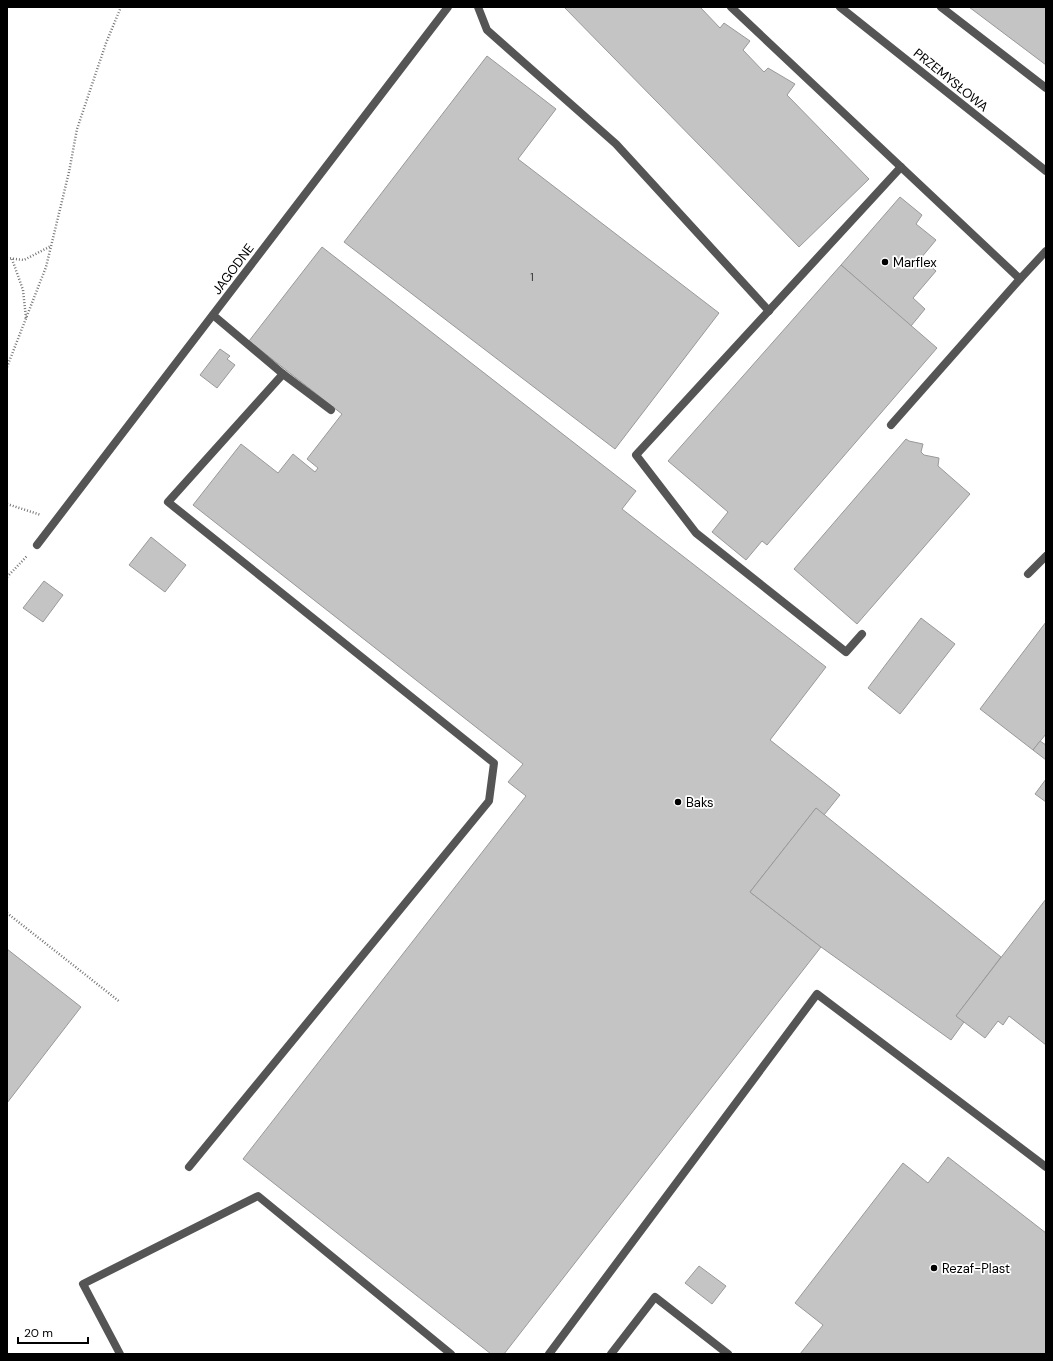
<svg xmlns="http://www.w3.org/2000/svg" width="1053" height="1361" font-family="'DM Sans',sans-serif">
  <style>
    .building { fill: #c4c4c4; stroke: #999 }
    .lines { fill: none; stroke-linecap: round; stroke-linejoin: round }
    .path { stroke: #777; stroke-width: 2.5; stroke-dasharray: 1 2; stroke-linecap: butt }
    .service { stroke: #555; stroke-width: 8 }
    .minor { stroke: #555; stroke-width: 8 }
    .poi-dot { fill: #000; stroke: #fff; stroke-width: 1.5 }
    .labels { text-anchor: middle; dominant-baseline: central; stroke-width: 3.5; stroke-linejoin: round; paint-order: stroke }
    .number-label { font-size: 11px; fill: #313131 }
    .street-label { font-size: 13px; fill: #000; stroke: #fff }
    .poi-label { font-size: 13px; fill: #000; stroke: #fff; text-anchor: start }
  </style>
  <rect width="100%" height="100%" fill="#fff"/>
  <g class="building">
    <polygon points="564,7 700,7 720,28 724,23 750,41 743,50 764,72 768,68 795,84 787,95 869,179 799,247"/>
    <polygon points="969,7 1046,7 1046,65"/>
    <polygon points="487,56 556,109 518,159 719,313 615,449 344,242"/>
    <polygon points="900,197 922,215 916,224 936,240 921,258 936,271 913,298 925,309 911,326 841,265"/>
    <polygon points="322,247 636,491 622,509 826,667 770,740 840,795 824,815 816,808 750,892 821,947 504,1354 491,1354 243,1159 526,796 508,782 523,764 193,505 241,444 278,473 293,454 315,472 318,468 307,459 342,414 249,341"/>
    <polygon points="841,265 937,348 767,545 762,541 746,560 712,532 728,512 668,461"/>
    <polygon points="220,349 230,356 227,359 235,365 217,388 200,375"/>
    <polygon points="906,439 909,441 923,444 921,452 924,455 939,458 938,466 970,494 857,624 794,569"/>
    <polygon points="151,537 186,565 165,592 129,565"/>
    <polygon points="44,581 63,595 43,622 23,608"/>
    <polygon points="921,618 955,644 900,714 868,688"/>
    <polygon points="1046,622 1046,734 1033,750 980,709"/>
    <polygon points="1040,741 1046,745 1046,760 1033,750"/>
    <polygon points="1046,779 1046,802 1035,794"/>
    <polygon points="816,808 1001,957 956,1016 964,1022 951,1040 821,947 750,892"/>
    <polygon points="1046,899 1046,1045 1009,1016 1003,1025 998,1021 985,1038 956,1016"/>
    <polygon points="7,949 81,1007 7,1103"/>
    <polygon points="948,1157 1046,1233 1046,1354 800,1354 823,1325 795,1303 903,1163 928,1183"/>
    <polygon points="699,1266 726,1286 712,1304 685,1283"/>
  </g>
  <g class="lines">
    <g class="path">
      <polyline points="7,258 24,260 51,246"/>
      <polyline points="12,259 23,290 26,318"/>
      <polyline points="7,367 46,267 69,172 77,129 106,43 121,7"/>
      <polyline points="7,504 41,515"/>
      <polyline points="7,577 27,556"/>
      <polyline points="7,913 120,1002"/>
    </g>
    <g class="service">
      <polyline points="478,7 487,30 616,144 769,311"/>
      <polyline points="731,7 1020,279 1046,251"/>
      <polyline points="941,7 1046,88"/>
      <polyline points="213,315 283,374 331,410"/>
      <polyline points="891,425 1020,279"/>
      <polyline points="1028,574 1046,556"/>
      <polyline points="862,634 846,652 696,533 636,455 901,167"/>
      <polyline points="189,1167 489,801 494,763 168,502 283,374"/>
      <polyline points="120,1354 83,1284 258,1196 451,1354"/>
      <polyline points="549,1354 817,994 1046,1167"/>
      <polyline points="611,1354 655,1297 728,1354"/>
    </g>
    <g class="minor">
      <polyline points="840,7 1046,171"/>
      <polyline points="37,545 448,7"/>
    </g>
  </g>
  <g class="poi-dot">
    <circle cx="885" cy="262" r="4"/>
    <circle cx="678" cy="802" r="4"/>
    <circle cx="934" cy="1268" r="4"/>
  </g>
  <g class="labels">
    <g class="number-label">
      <text x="532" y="277">1</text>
    </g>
    <g class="street-label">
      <text transform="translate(951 80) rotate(39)">PRZEMYSŁOWA</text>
      <text transform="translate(233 269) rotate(-53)">JAGODNE</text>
    </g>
    <g class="poi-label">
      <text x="893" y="262">Marflex</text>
      <text x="686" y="802">Baks</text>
      <text x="942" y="1268">Rezaf-Plast</text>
    </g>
  </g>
  <rect width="1053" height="1361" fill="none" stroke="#000000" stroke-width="16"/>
  <path d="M18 1337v6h70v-6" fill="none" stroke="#000000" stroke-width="2"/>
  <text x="24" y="1337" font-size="12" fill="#000000" stroke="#ffffff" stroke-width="3" paint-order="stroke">20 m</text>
</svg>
